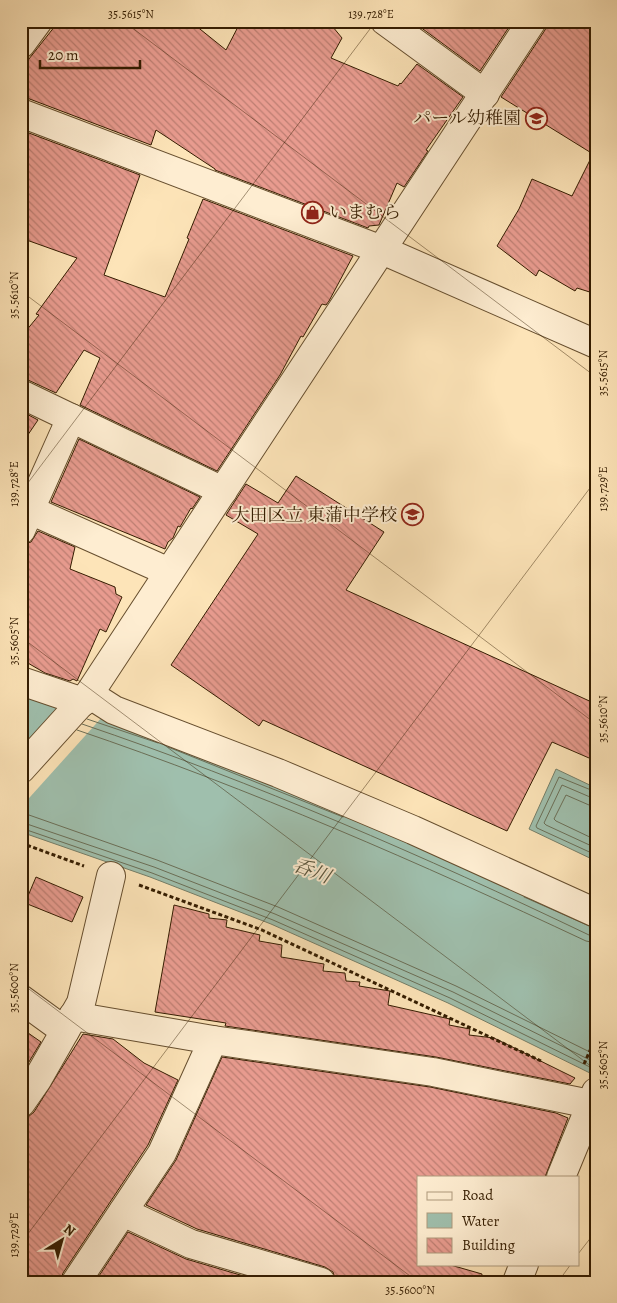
<svg xmlns="http://www.w3.org/2000/svg" width="617" height="1303" font-family="Alegreya,'Noto Serif JP',serif">
  <style>
    .water { fill: #9fbfad; stroke: #747e68 }
    .pier { fill: #fde4b8 }
    .lines { fill: none; stroke-linecap: round; stroke-linejoin: round }
    .shore { stroke: #6a6e56; stroke-width: 1 }
    .building { fill: url(#building-back-hatch); stroke: #341c00 }
    .minor-casing { stroke: #664e2e; stroke-width: 30 }
    .path { stroke: #341c00; stroke-width: 3; stroke-dasharray: 4 2.5; stroke-linecap: butt }
    .minor { stroke: #feedd1; stroke-width: 28 }
    .ticks { fill: none; stroke: #341c00; stroke-width: 1; stroke-opacity: 0.45 }
    .labels { text-anchor: middle; dominant-baseline: central; stroke-width: 4; stroke-linejoin: round; paint-order: stroke }
    .poi-label { font-size: 18px; fill: #341c00; stroke: #feedd1; text-anchor: end }
    .water-label { font-size: 19px; font-style: italic; fill: #59553d; stroke: #feedd1 }
    .neatline { fill: none; stroke: #341c00; stroke-width: 2 }
    .ticks-label { font-size: 12px; text-anchor: middle; fill: #341c00 }
  </style>
  <defs>
    <pattern id="building-back-hatch" width="6" height="6" patternUnits="userSpaceOnUse" patternTransform="scale(1.25)"><rect width="6" height="6" fill="#e89b8f"/><path d="M-1 5l2 2M0 0l6 6M5-1l2 2" fill="none" stroke="#bd7e72"/></pattern>
  </defs>
  <rect width="100%" height="100%" fill="#fde4b8"/>
  <filter id="stains"><feTurbulence type="fractalNoise" baseFrequency=".004" numOctaves="4"/><feColorMatrix values="0 0 0 0 .2 0 0 0 0 .09 0 0 0 0 .02 0 0 0 .5 -.17"/></filter>
  <radialGradient id="worn" r=".72"><stop offset=".6" stop-color="#630" stop-opacity="0"/><stop offset="1" stop-color="#630" stop-opacity=".3"/></radialGradient>
  <g class="water">
    <polygon points="21,690 161,739 375,824 596,925 596,1076 448,1003 271,924 150,877 21,832"/>
    <polygon points="556,769 596,788 596,861 529,829"/>
  </g>
  <polygon class="pier" points="65,703 103,716 21,807 21,752"/>
  <g class="lines">
    <g class="shore">
      <polyline points="87,719 158,743"/>
      <path d="M82,724C256,783 424,856 589,935L596,936"/>
      <path d="M77,730C251,789 420,863 586,941L596,943"/>
      <polyline points="168,747 343,817"/>
      <polyline points="596,792 559,777 536,826 537,828 596,855"/>
      <polyline points="596,798 590,797 562,785 544,823 546,825 596,848"/>
      <polyline points="596,806 589,805 566,795 554,819 556,821 596,840"/>
      <polyline points="21,814 29,815 157,860 278,907 456,986 596,1055"/>
      <polyline points="21,822 154,867 275,914 453,992 596,1063"/>
      <polyline points="21,828 152,873 273,920 450,998 596,1070"/>
      <polyline points="524,897 596,929"/>
    </g>
  </g>
  <g class="building">
    <polygon points="59,21 190,21 226,50 241,21 328,21 342,38 331,58 398,86 400,83 401,84 417,64 463,97 426,150 428,151 404,187 397,183 379,225 369,226 368,228 215,170 215,169 156,130 151,145 27,98 21,98 21,69"/>
    <polygon points="412,21 513,21 480,71"/>
    <polygon points="548,21 596,21 596,294 577,288 575,291 539,270 536,276 497,246 519,209 532,179 572,196 593,154 501,97 545,30"/>
    <polygon points="21,130 140,175 104,275 165,297 189,239 187,238 203,199 353,256 329,301 326,305 322,304 303,337 301,336 280,375 217,471 80,405 100,358 84,350 56,393 28,380 21,379 21,337 39,315 36,314 77,258 21,238"/>
    <polygon points="21,411 38,420 21,445"/>
    <polygon points="79,439 200,497 192,509 191,508 180,527 178,526 173,538 168,542 165,549 51,502"/>
    <polygon points="296,476 384,532 346,590 596,704 596,761 552,742 507,831 263,720 259,726 171,665 258,534 226,515 246,484 278,503"/>
    <polygon points="38,531 75,547 70,569 115,587 116,594 122,597 106,632 100,629 77,681 73,679 70,681 45,673 21,659 21,545 31,542"/>
    <polygon points="36,877 83,897 72,922 25,903"/>
    <polygon points="174,905 209,914 209,918 227,920 226,927 260,935 259,941 282,945 281,957 324,964 323,971 345,973 346,981 360,982 359,986 390,991 388,1005 450,1019 449,1025 470,1029 469,1035 494,1038 575,1078 570,1084 436,1057 225,1026 226,1023 155,1012"/>
    <polygon points="21,1028 41,1042 21,1075"/>
    <polygon points="83,1034 113,1039 144,1063 178,1080 148,1145 63,1273 60,1282 21,1282 21,1118 28,1117 34,1112"/>
    <polygon points="222,1057 430,1087 556,1113 568,1118 545,1177 418,1177 418,1264 447,1264 482,1274 481,1282 336,1282 333,1272 325,1267 197,1229 146,1205 176,1160"/>
    <polygon points="128,1232 186,1259 264,1282 95,1282"/>
  </g>
  <g class="lines">
    <defs>
      <g id="minor">
        <polyline points="385,21 485,94"/>
        <polyline points="21,44 38,21"/>
        <polyline points="21,113 382,250 596,344"/>
        <polyline points="21,394 223,491"/>
        <polyline points="21,506 169,572"/>
        <polyline points="21,530 71,418"/>
        <polyline points="21,681 83,702"/>
        <polyline points="89,694 114,710 278,773 413,830 596,913"/>
        <polyline points="21,769 89,694 532,21"/>
        <polyline points="21,999 65,1031"/>
        <polyline points="73,1016 213,1040 433,1072 590,1104"/>
        <polyline points="21,1103 37,1080 81,1003 111,876"/>
        <polyline points="561,1177 596,1092"/>
        <polyline points="123,1212 191,1244 321,1282"/>
        <polyline points="76,1282 162,1153 213,1040"/>
        <polyline points="517,1282 524,1264"/>
      </g>
    </defs>
    <use href="#minor" class="minor-casing"/>
    <g class="path">
      <polyline points="21,843 84,866"/>
      <polyline points="139,885 262,930 541,1061"/>
      <polyline points="584,1064 596,1037"/>
    </g>
    <use href="#minor" class="minor"/>
  </g>
  <path class="ticks" d="M123,21L596,377M582,21L596,31M21,291L596,724M21,492L376,21M21,637L596,1070M21,983L418,1282M21,1243L596,480M578,1254L596,1231M558,1282L571,1264"/>
  <defs>
    <symbol id="school-ring" viewBox="-11 -11 22 22"><circle r="9.5" fill="#feedd1" stroke="#8f2418" stroke-width="1.5"/><path d="M0-5L7-2L0 1L-7-2ZM-4 1L0 2.5L4 1V4Q0 6-4 4Z" fill="#8f2418"/></symbol>
    <symbol id="shop-ring" viewBox="-11 -11 22 22"><circle r="9.5" fill="#feedd1" stroke="#8f2418" stroke-width="1.5"/><path d="M-5-2.5h2.3a2.7 3.5 0 0 1 5.4 0H5L5.5 6h-11ZM-1.5-2.5h3a1.5 2.3 0 0 0-3 0Z" fill="#8f2418"/></symbol>
  </defs>
  <g fill-rule="evenodd">
    <use href="#school-ring" x="524" y="106" width="25" height="25"/>
    <use href="#shop-ring" x="300" y="200" width="25" height="25"/>
    <use href="#school-ring" x="400" y="502" width="25" height="25"/>
  </g>
  <g class="labels">
    <g class="poi-label">
      <text x="521" y="118">パール幼稚園</text>
      <text x="329" y="212" text-anchor="start">いまむら</text>
      <text x="397" y="515">大田区立 東蒲中学校</text>
    </g>
    <g class="water-label">
      <text transform="translate(312 871) rotate(21)">呑川</text>
    </g>
  </g>
  <rect width="617" height="1303" fill="none" stroke="#fde4b8" stroke-width="55"/>
  <rect x="417" y="1176" width="162" height="90" fill="#feedd1" stroke="#ad997d"/>
  <rect x="427" y="1192" width="25" height="8" fill="#feedd1" stroke="#ad997d"/>
  <text x="462" y="1200" font-size="15" fill="#341c00">Road</text>
  <rect x="427" y="1213" width="25" height="15" fill="#9fbfad" stroke="#ad997d"/>
  <text x="462" y="1226" font-size="15" fill="#341c00">Water</text>
  <rect x="427" y="1238" width="25" height="15" fill="url(#building-back-hatch)" stroke="#ad997d"/>
  <text x="462" y="1250" font-size="15" fill="#341c00">Building</text>
  <g transform="translate(62 1240) rotate(37)" stroke="#feedd1" stroke-width="4" paint-order="stroke">
  <path d="M0-4L9 19L0 12L-9 19Z" fill="#341c00"/>
  <text y="-8" font-size="14" font-weight="bold" text-anchor="middle" fill="#341c00">N</text>
  </g>
  <path d="M40 60v8h100v-8" fill="none" stroke="#341c00" stroke-width="2.5"/>
  <text x="48" y="60" font-size="15" fill="#341c00" stroke="#feedd1" stroke-width="4" paint-order="stroke">20 m</text>
  <rect x="28" y="28" width="562" height="1248" class="neatline"/>
  <g class="ticks-label">
    <text x="131" y="18">35.5615°N</text>
    <text x="371" y="18">139.728°E</text>
    <text transform="translate(14 295) rotate(-90)" y="4">35.5610°N</text>
    <text transform="translate(603 373) rotate(-90)" y="4">35.5615°N</text>
    <text transform="translate(14 484) rotate(-90)" y="4">139.728°E</text>
    <text transform="translate(603 489) rotate(-90)" y="4">139.729°E</text>
    <text transform="translate(14 641) rotate(-90)" y="4">35.5605°N</text>
    <text transform="translate(603 719) rotate(-90)" y="4">35.5610°N</text>
    <text transform="translate(14 988) rotate(-90)" y="4">35.5600°N</text>
    <text transform="translate(603 1065) rotate(-90)" y="4">35.5605°N</text>
    <text transform="translate(14 1235) rotate(-90)" y="4">139.729°E</text>
    <text x="410" y="1294">35.5600°N</text>
  </g>
  <rect width="100%" height="100%" filter="url(#stains)"/>
  <rect width="100%" height="100%" fill="url(#worn)"/>
</svg>
